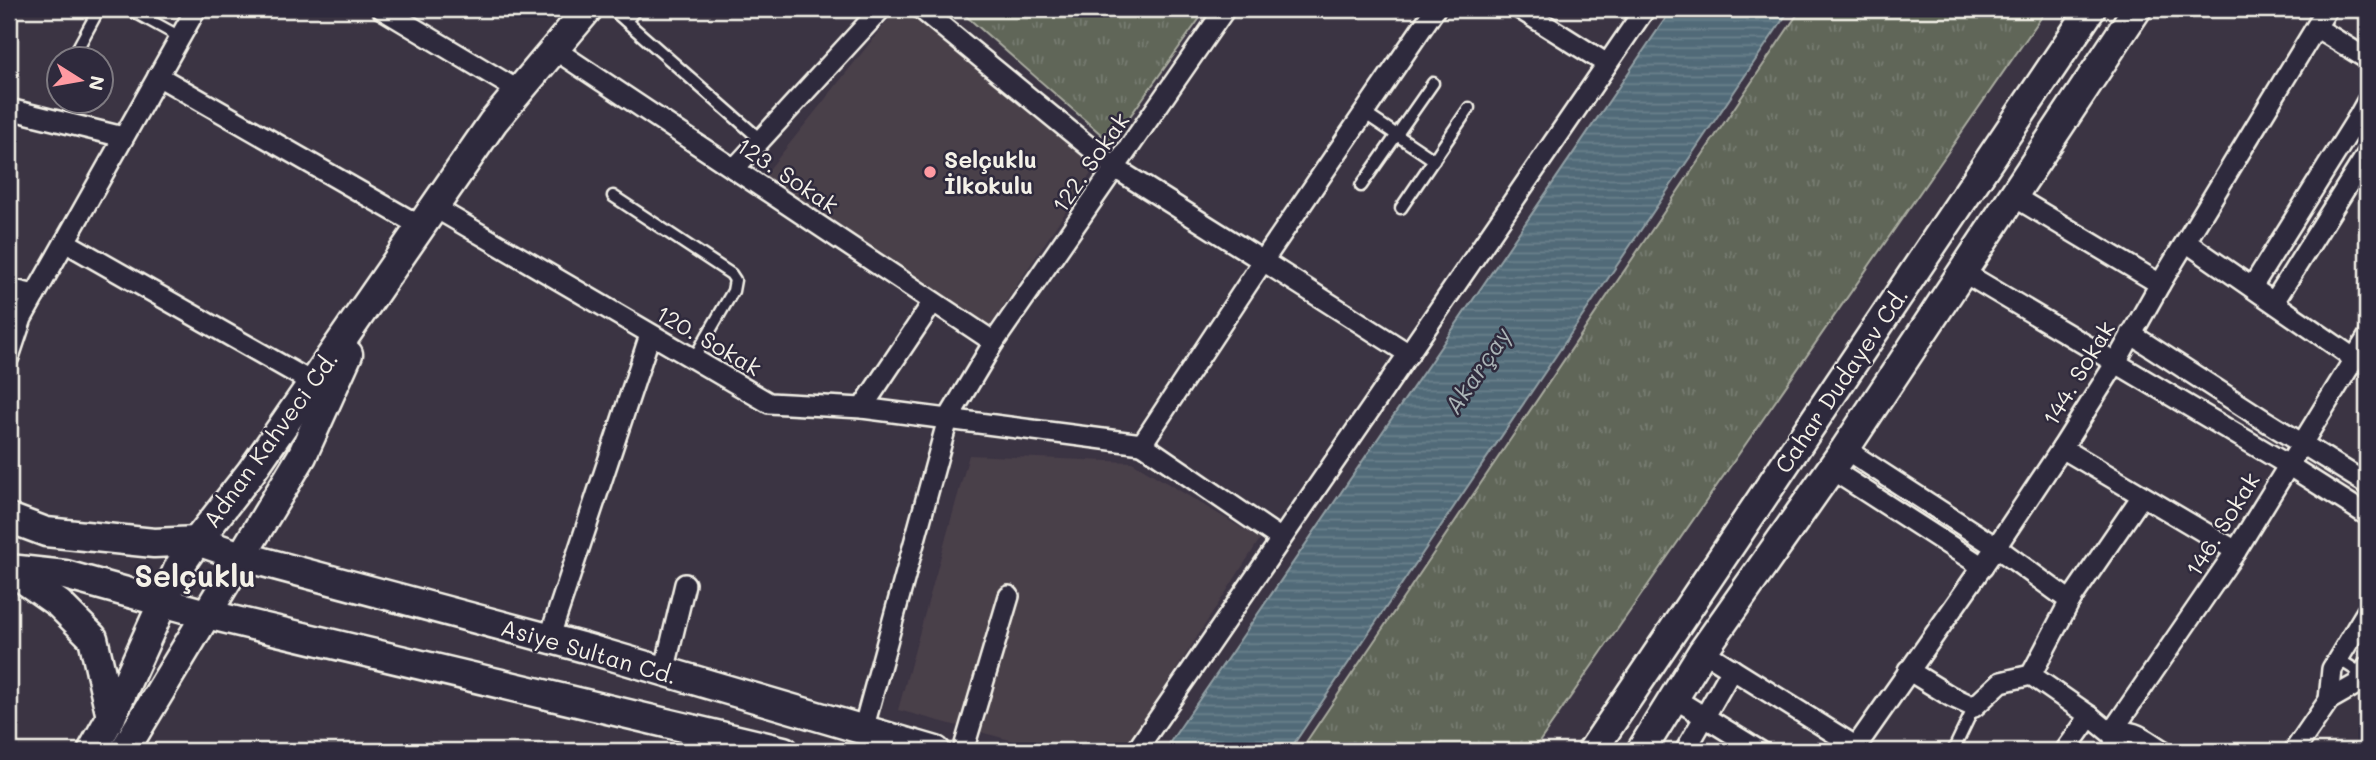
<svg xmlns="http://www.w3.org/2000/svg" width="2376" height="760" font-family="Mali,sans-serif">
  <style>
    .built { fill: #4a3f4a }
    .park { fill: url(#park-tufts); stroke: #aaaca0; stroke-width: 2 }
    .water { fill: url(#water-rules); stroke: #92a0a5; stroke-width: 2 }
    .lines { fill: none; stroke-linecap: round; stroke-linejoin: round }
    .lane-casing { stroke: #f4f1e8; stroke-width: 15 }
    .street-casing { stroke: #f4f1e8; stroke-width: 24 }
    .secondary-casing { stroke: #f4f1e8; stroke-width: 33 }
    .lane { stroke: #2f2a3d; stroke-width: 10 }
    .street { stroke: #2f2a3d; stroke-width: 19 }
    .secondary { stroke: #2f2a3d; stroke-width: 28 }
    .poi-dot { fill: #ff9aa2; stroke: #2f2a3d; stroke-width: 2.5 }
    .labels { text-anchor: middle; dominant-baseline: central; stroke-width: 5; stroke-linejoin: round; paint-order: stroke }
    .poi-label { font-size: 23px; font-weight: bold; fill: #f4f1e8; stroke: #2f2a3d; text-anchor: start }
    .street-label { font-size: 23px; fill: #f4f1e8; stroke: #2f2a3d }
    .water-label { font-size: 24px; font-style: italic; fill: #abb4b6; stroke: #2f2a3d }
    .district-label { font-size: 30px; font-weight: bold; fill: #f4f1e8; stroke: #2f2a3d }
  </style>
  <defs>
    <pattern id="park-tufts" width="24" height="20" patternUnits="userSpaceOnUse" patternTransform="scale(1.75)"><rect width="24" height="20" fill="#606659"/><path d="M3 7l-1-3M5 7V3M7 7l1-3M15 17l-1-3M17 17v-4M19 17l1-3" fill="none" stroke="#777c71"/></pattern>
    <pattern id="water-rules" width="6" height="5" patternUnits="userSpaceOnUse" patternTransform="scale(1.75)"><rect width="6" height="5" fill="#516a78"/><path d="M0 2.5h6" fill="none" stroke="#6b808b"/></pattern>
  </defs>
  <rect width="100%" height="100%" fill="#3b3443"/>
  <filter id="ink" filterUnits="userSpaceOnUse"><feTurbulence type="fractalNoise" baseFrequency=".0143" numOctaves="2"/><feDisplacementMap in="SourceGraphic" scale="14" xChannelSelector="R" yChannelSelector="G"/><feConvolveMatrix kernelMatrix="1 2 1 2 8 2 1 2 1" color-interpolation-filters="sRGB"/></filter>
  <g filter="url(#ink)">
    <g class="built">
      <polygon points="897,9 916,9 1096,166 990,326 763,177"/>
      <polygon points="969,455 1132,462 1260,539 1124,751 1051,751 898,710"/>
    </g>
    <g class="park">
      <polygon points="958,9 1190,9 1200,18 1111,143"/>
      <polygon points="1801,9 2047,9 1533,751 1300,751"/>
    </g>
    <polygon class="water" points="1672,9 1790,9 1289,751 1164,751"/>
    <g class="lines">
      <defs>
        <g id="lane">
          <polyline points="129,9 180,37"/>
          <polyline points="612,9 761,140"/>
          <polyline points="626,21 636,9"/>
          <polyline points="74,55 99,9"/>
          <polyline points="1364,113 1434,160"/>
          <polyline points="1361,186 1433,83"/>
          <polyline points="613,196 731,274 735,280 733,291 693,360"/>
          <polyline points="1401,208 1469,108"/>
          <polyline points="2338,659 2364,675"/>
          <polyline points="1953,751 1974,707"/>
        </g>
        <g id="street">
          <polyline points="382,9 519,91"/>
          <polyline points="921,9 1115,168 1263,261 1435,9"/>
          <polyline points="1520,9 1607,64"/>
          <polyline points="2317,28 2367,59"/>
          <polyline points="554,49 994,342"/>
          <polyline points="158,76 420,226"/>
          <polyline points="9,109 123,137"/>
          <polyline points="2366,125 2357,119 2367,101"/>
          <polyline points="734,169 881,9"/>
          <polyline points="2013,196 2160,284"/>
          <polyline points="434,207 769,403 862,408 933,302"/>
          <polyline points="65,242 313,383"/>
          <polyline points="2186,242 2355,359"/>
          <polyline points="1963,272 2288,465 2367,515"/>
          <polyline points="2252,287 2357,119"/>
          <polyline points="9,289 35,295"/>
          <polyline points="2274,302 2367,154"/>
          <polyline points="2131,334 2264,420 2367,484"/>
          <polyline points="9,357 22,318 196,9"/>
          <polyline points="862,408 1142,444 1263,261 1409,354"/>
          <polyline points="1142,444 1281,539"/>
          <polyline points="2062,448 2236,551"/>
          <polyline points="1845,449 1996,547 2070,601 2031,675 2090,716 2113,735 2117,751"/>
          <polyline points="1831,469 1983,567"/>
          <polyline points="2070,601 2142,496"/>
          <polyline points="549,639 650,335"/>
          <polyline points="1703,651 1855,746"/>
          <polyline points="1908,670 1950,696 1974,707 2001,682 2031,675"/>
          <polyline points="664,672 685,584"/>
          <polyline points="1674,698 1760,751"/>
          <polyline points="2329,700 2332,669 2367,611"/>
          <polyline points="863,730 948,419 994,342 1225,9"/>
          <polyline points="2111,733 2236,551 2367,338"/>
          <path d="M2113,735C2132,725 2148,742 2164,751"/>
          <polyline points="699,751 703,733"/>
          <polyline points="963,751 1009,596"/>
          <polyline points="1136,751 1645,9"/>
          <polyline points="1685,751 1732,669"/>
          <polyline points="1853,751 1996,547 2062,448 2115,364 2160,284 2327,9"/>
          <polyline points="2065,751 2090,716"/>
          <polyline points="2294,751 2329,700 2357,684 2367,667"/>
        </g>
        <g id="secondary">
          <polyline points="9,518 46,532 154,543 197,541 241,556 585,648 936,751"/>
          <polyline points="9,569 65,575 206,614 784,751"/>
          <polyline points="12,571 59,604 93,638 111,717"/>
          <polyline points="92,751 111,717 179,567 197,541 251,472 493,122 588,9"/>
          <polyline points="124,751 302,456 348,354"/>
          <polyline points="1592,751 2091,9"/>
          <polyline points="1641,751 1703,651 1845,449 2137,9"/>
        </g>
      </defs>
      <use href="#lane" class="lane-casing"/>
      <use href="#street" class="street-casing"/>
      <use href="#secondary" class="secondary-casing"/>
      <use href="#lane" class="lane"/>
      <use href="#street" class="street"/>
      <use href="#secondary" class="secondary"/>
    </g>
  </g>
  <circle class="poi-dot" cx="930" cy="172" r="7"/>
  <g class="labels">
    <g class="poi-label">
      <text x="944" y="159">Selçuklu<tspan x="944" dy="26">İlkokulu</tspan></text>
    </g>
    <g class="street-label">
      <text transform="translate(1090 162) rotate(-55)">122. Sokak</text>
      <text transform="translate(788 175) rotate(34)">123. Sokak</text>
      <text transform="translate(709 340) rotate(30)">120. Sokak</text>
      <text transform="translate(2078 373) rotate(-59)">144. Sokak</text>
      <text transform="translate(1841 380) rotate(-56)">Cahar Dudayev Cd.</text>
      <text transform="translate(270 439) rotate(-54)">Adnan Kahveci Cd.</text>
      <text transform="translate(2222 524) rotate(-58)">146. Sokak</text>
      <text transform="translate(589 651) rotate(16)">Asiye Sultan Cd.</text>
    </g>
    <g class="water-label">
      <text transform="translate(1477 370) rotate(-56)">Akarçay</text>
    </g>
    <g class="district-label">
      <text x="195" y="575">Selçuklu</text>
    </g>
  </g>
  <rect width="2376" height="760" fill="none" stroke="#2f2a3d" stroke-width="35"/>
  <rect x="18" y="18" width="2341" height="725" fill="none" stroke="#f4f1e8" stroke-width="2.5" filter="url(#ink)"/>
  <g transform="translate(80 80) rotate(101)"><circle r="33" fill="#2f2a3d" stroke="#7e7a81" stroke-width="2"/>
  <path d="M0-5L12 26L0 18L-12 26Z" fill="#ff9aa2"/>
  <text y="-10" font-size="19" font-weight="bold" text-anchor="middle" fill="#f4f1e8">N</text>
  </g>
</svg>
